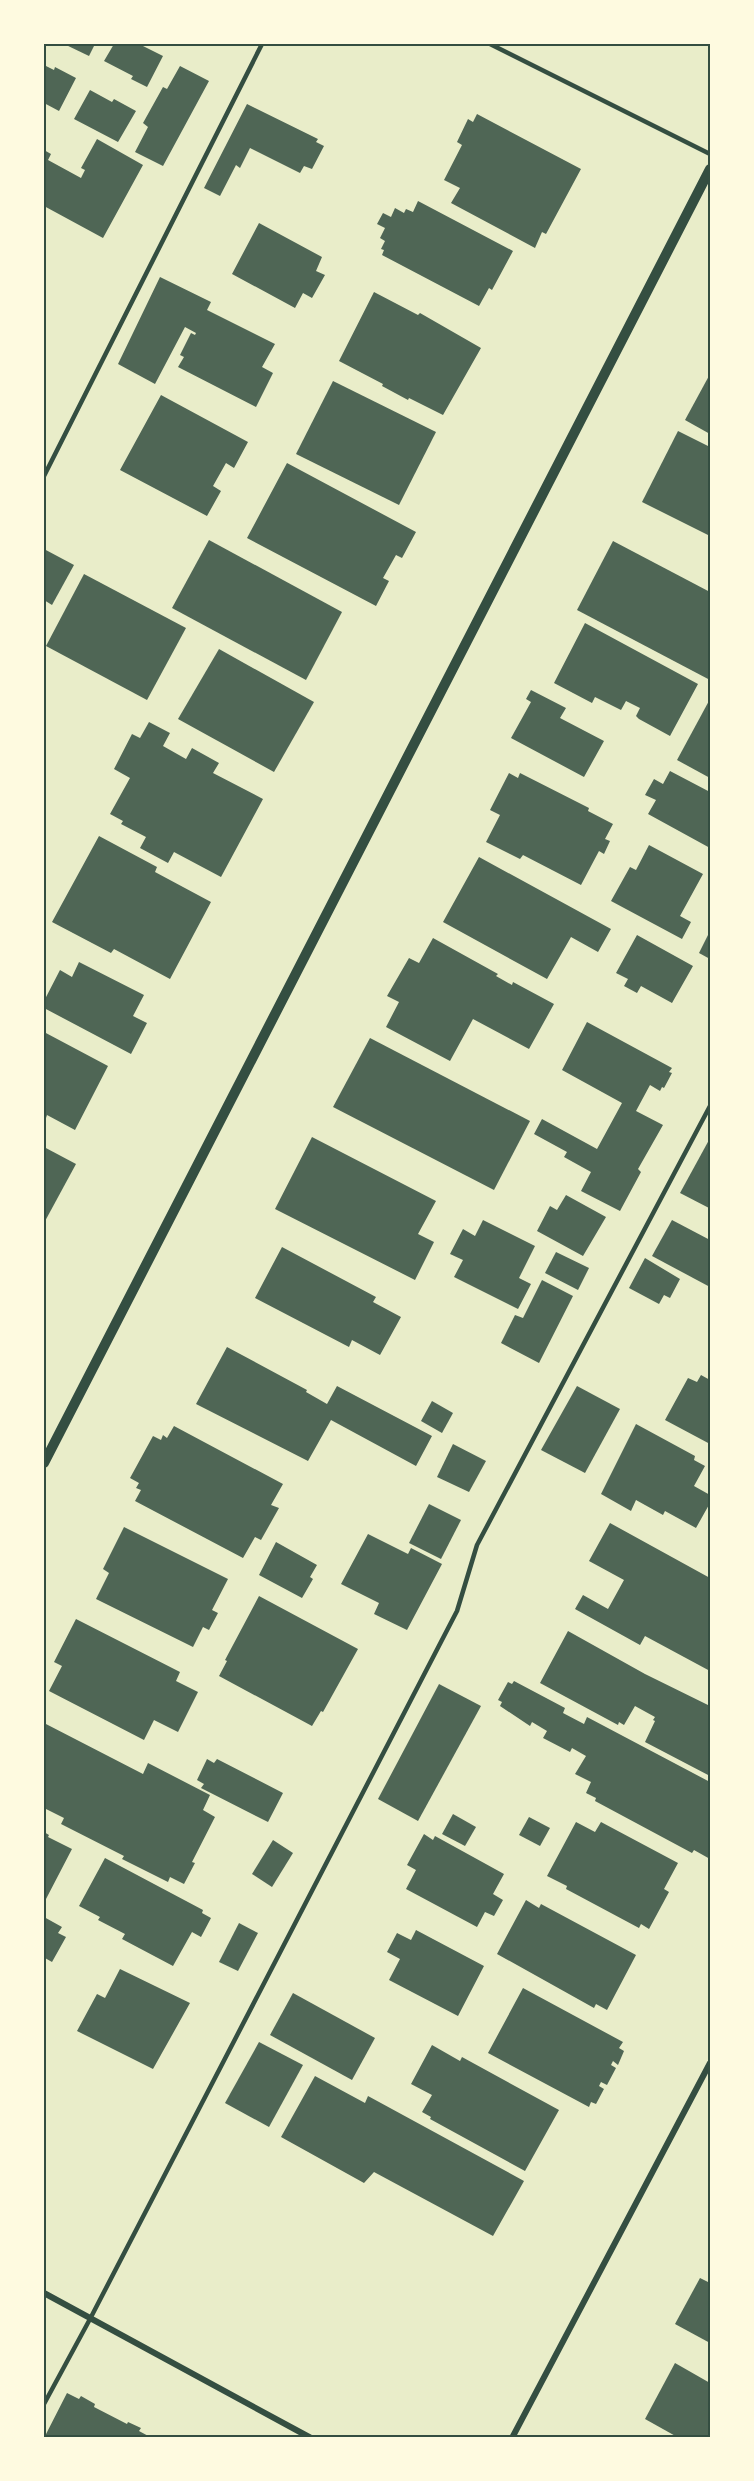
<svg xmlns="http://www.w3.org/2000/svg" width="754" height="2481" font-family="Barlow,sans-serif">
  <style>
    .building { fill: #4f6655 }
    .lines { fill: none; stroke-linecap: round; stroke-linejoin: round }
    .service { stroke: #344e41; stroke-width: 4.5 }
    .minor { stroke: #344e41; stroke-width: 6 }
    .tertiary { stroke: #344e41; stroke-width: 10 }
    .neatline { fill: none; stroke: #344e41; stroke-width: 2 }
  </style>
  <rect width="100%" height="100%" fill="#e9edc9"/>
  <g class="building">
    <polygon points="64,44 95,44 89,56"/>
    <polygon points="114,44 139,44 163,56 147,87 131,79 133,76 104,61"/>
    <polygon points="44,65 54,70 55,67 76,78 59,111 44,103"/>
    <polygon points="180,66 209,81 163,166 135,152 148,127 143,123 163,87 167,89"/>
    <polygon points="90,90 112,102 114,99 136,111 118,142 74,119"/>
    <polygon points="247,104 318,139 316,142 324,146 312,169 304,166 300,173 250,148 240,168 236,165 220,196 204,188"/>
    <polygon points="477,114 581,169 546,234 542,232 535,248 451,203 460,188 444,180 462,145 457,142 468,119 473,122"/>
    <polygon points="97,139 143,165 103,238 44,206 44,150 51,154 48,160 81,178 85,170 81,168"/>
    <polygon points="418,201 513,251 492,290 489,288 479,306 382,255 384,250 381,249 385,241 380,238 385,228 377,224 383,213 391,217 395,208 404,213 406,209 413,212"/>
    <polygon points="259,223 322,257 316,271 325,275 312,298 303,293 295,308 232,274"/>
    <polygon points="160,277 211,302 207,310 275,344 262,367 273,373 256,407 178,367 184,357 180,355 191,333 195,335 196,333 185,327 155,384 118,364"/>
    <polygon points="374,292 418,315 420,313 481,348 443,415 409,398 408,400 382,386 383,384 339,361"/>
    <polygon points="710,374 710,434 685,420"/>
    <polygon points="333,381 436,432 399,505 296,454"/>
    <polygon points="161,395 248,442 234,468 226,463 213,486 221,491 207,516 120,470"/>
    <polygon points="678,431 710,447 710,536 642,502"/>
    <polygon points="287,463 416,532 402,558 396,555 383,578 389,581 376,606 247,538"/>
    <polygon points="209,540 342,612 306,680 172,608"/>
    <polygon points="613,541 710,592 710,680 577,610"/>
    <polygon points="44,549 74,565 52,605 44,600"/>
    <polygon points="84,574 186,628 147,700 46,646"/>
    <polygon points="585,623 698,684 670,736 639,719 636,716 640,708 626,701 621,710 595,697 592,703 554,683"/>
    <polygon points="219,649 314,702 274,772 178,719"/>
    <polygon points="531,690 566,708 560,718 604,741 584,777 511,738 531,702 526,699"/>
    <polygon points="710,699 710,778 677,760"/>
    <polygon points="149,722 170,733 163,746 186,759 192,748 219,763 213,773 263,799 221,877 174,852 168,863 140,848 146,837 121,824 123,821 110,814 130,778 114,769 132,734 140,738"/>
    <polygon points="670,771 710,792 710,848 648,814 656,800 645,795 654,779 663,784"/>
    <polygon points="509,773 518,778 520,773 589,808 588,811 613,824 605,839 610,841 604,854 599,851 581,885 523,855 520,859 486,842 500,815 490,810"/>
    <polygon points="99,836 157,867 155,872 211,902 170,979 114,949 111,953 52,922"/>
    <polygon points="649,845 703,874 680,916 691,922 682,939 611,901 630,867 636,870"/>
    <polygon points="479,857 611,929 598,952 571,937 547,979 443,922"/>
    <polygon points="710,931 710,959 699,953"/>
    <polygon points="637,935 693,966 672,1003 641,986 637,993 624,986 628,979 616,973"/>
    <polygon points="433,938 498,974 496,976 512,985 513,982 554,1004 529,1049 473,1019 450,1061 386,1027 399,1002 387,996 409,958 419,963"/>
    <polygon points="79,962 144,995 133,1016 147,1023 131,1054 44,1008 44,1001 60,970 72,977"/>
    <polygon points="587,1022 672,1068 669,1072 672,1073 664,1088 662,1087 660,1091 650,1085 636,1111 663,1125 638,1169 641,1172 620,1211 581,1191 591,1172 564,1157 567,1152 534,1134 542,1119 597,1149 622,1103 562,1070"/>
    <polygon points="44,1032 108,1066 75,1130 47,1115 46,1118 44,1117"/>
    <polygon points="370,1038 530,1121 494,1190 333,1107"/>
    <polygon points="312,1137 436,1201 418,1234 434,1242 415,1280 275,1209"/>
    <polygon points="709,1140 710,1141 709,1208 680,1193"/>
    <polygon points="44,1147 76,1164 44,1223"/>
    <polygon points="566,1195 606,1217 583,1256 537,1231 550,1206 557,1210"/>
    <polygon points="483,1220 535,1246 519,1278 531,1284 518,1309 454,1277 463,1260 450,1254 463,1229 475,1236"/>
    <polygon points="672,1220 710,1240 710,1287 652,1256"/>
    <polygon points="282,1247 376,1297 373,1302 401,1317 380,1355 352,1340 349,1347 255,1298"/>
    <polygon points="556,1252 589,1268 578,1290 545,1273"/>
    <polygon points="645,1258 680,1279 670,1298 664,1295 659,1304 629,1288"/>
    <polygon points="542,1280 573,1296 539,1363 501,1343 515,1315 523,1318"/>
    <polygon points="227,1347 307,1390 306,1392 327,1404 337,1386 432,1436 416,1466 331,1420 308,1461 196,1404"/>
    <polygon points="701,1375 710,1380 710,1444 665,1420 688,1378 697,1382"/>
    <polygon points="577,1386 620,1409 585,1473 541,1450"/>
    <polygon points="432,1401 453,1413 442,1433 421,1421"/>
    <polygon points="636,1424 695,1456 694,1460 705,1466 694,1486 710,1495 710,1503 696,1528 665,1511 663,1515 636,1500 631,1511 601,1494"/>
    <polygon points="174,1426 283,1484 271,1505 279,1508 261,1540 255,1537 243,1558 135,1501 141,1490 136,1488 139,1483 130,1478 153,1436 161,1440 163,1435 167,1438"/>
    <polygon points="453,1444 486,1461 469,1492 437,1477"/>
    <polygon points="429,1504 461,1520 441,1559 409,1543"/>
    <polygon points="610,1523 710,1578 710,1671 645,1636 640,1645 575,1609 583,1595 608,1609 624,1580 589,1561"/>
    <polygon points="124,1527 228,1579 212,1610 218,1613 209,1630 203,1627 193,1647 96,1599 109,1573 103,1569"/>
    <polygon points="368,1534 408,1554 411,1548 442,1564 407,1630 374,1614 379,1603 341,1584"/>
    <polygon points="276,1542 317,1565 310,1577 313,1579 302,1598 259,1575"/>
    <polygon points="259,1596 358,1649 323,1712 321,1711 312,1726 219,1676 227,1661 225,1660"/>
    <polygon points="76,1619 180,1672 176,1681 198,1692 178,1732 154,1720 144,1740 49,1691 62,1666 54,1662"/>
    <polygon points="568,1631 645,1674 710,1706 710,1776 645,1742 655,1721 653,1720 655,1717 635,1706 624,1725 619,1722 618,1725 540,1683"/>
    <polygon points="514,1681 565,1708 563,1713 584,1724 587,1717 710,1782 710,1859 694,1850 692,1853 595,1801 596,1798 586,1793 591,1782 575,1774 586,1756 572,1748 570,1752 543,1738 547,1731 532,1722 530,1726 500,1706 502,1702 498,1700 508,1682 512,1684"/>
    <polygon points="439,1684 481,1706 418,1821 378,1799"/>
    <polygon points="44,1723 143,1774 148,1763 210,1795 203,1810 215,1817 192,1862 195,1863 184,1884 170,1877 168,1882 122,1859 124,1856 61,1824 64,1818 44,1808"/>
    <polygon points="207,1759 214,1763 217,1759 283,1793 268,1822 201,1788 204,1784 197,1780"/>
    <polygon points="453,1814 476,1827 465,1846 442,1834"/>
    <polygon points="529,1817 550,1828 540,1846 519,1835"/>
    <polygon points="576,1822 595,1832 601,1822 678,1863 664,1889 669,1892 649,1929 641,1924 639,1928 566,1889 567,1886 547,1876"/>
    <polygon points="44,1832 49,1835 48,1837 72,1849 46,1899 44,1898"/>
    <polygon points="424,1834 433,1840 435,1836 504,1874 493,1894 503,1900 494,1916 485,1912 477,1927 406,1889 416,1870 407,1865"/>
    <polygon points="273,1840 293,1853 272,1887 252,1874"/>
    <polygon points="105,1858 203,1910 202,1913 211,1918 201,1937 192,1932 173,1966 122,1939 125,1934 98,1920 100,1917 79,1906"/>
    <polygon points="526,1900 539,1908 541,1904 636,1955 607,2010 596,2004 594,2008 497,1954"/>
    <polygon points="44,1917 62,1927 58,1933 66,1937 52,1962 45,1958 44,1961"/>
    <polygon points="239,1923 258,1933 238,1971 219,1962"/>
    <polygon points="416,1930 484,1966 458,2016 389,1980 400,1959 387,1952 397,1933 411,1940"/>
    <polygon points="120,1969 190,2003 153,2069 77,2031 97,1994 105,1998"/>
    <polygon points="523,1988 623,2042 619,2048 624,2051 618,2065 613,2061 611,2065 616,2068 607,2085 601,2082 599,2086 604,2089 596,2104 591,2102 589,2107 488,2053"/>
    <polygon points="293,1993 375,2038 352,2080 270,2035"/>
    <polygon points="259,2042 303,2065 269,2127 225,2103"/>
    <polygon points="432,2045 460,2061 462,2057 559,2110 525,2171 430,2119 431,2117 422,2112 432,2095 411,2084"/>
    <polygon points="315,2076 365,2103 368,2096 524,2181 493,2236 374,2172 364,2183 281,2137"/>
    <polygon points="700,2278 710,2283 710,2343 675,2324"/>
    <polygon points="675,2363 710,2383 710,2438 679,2438 645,2419"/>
    <polygon points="67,2393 79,2399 81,2396 95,2404 94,2407 127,2424 128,2422 141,2428 139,2431 152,2438 44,2438"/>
  </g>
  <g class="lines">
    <g class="service">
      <polyline points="490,44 710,154"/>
      <polyline points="44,476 262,44"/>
      <polyline points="44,2404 90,2319 457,1611 477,1545 710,1106"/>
    </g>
    <g class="minor">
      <polyline points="44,2293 311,2438"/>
      <polyline points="512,2438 710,2063"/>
    </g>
    <polyline class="tertiary" points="44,1463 710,169"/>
  </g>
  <rect width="754" height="2481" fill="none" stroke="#fefae0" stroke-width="90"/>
  <rect x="45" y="45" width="664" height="2391" class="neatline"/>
</svg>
